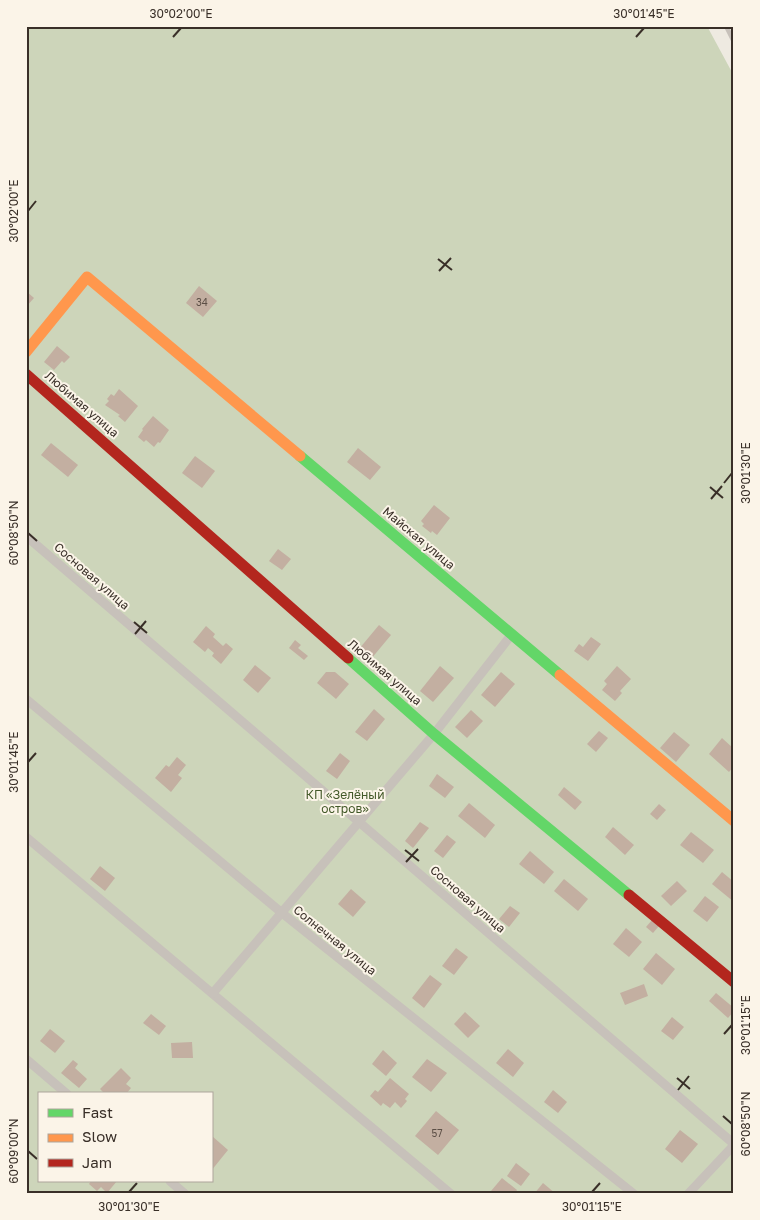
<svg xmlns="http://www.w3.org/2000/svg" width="760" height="1220" font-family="'Golos Text',sans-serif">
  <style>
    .green { fill: #cdd5ba; fill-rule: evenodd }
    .building { fill: #c3afa1 }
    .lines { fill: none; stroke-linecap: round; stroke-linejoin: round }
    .lane { stroke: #c7c1ba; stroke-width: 4.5 }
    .street { stroke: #c7c1ba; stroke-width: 9 }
    .fast { stroke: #63d668; stroke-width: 11 }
    .slow { stroke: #ff974d; stroke-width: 11 }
    .jam { stroke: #b3261e; stroke-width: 11 }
    .ticks { fill: none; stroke: #392f28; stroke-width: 2 }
    .labels { text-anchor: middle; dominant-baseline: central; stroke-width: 4; stroke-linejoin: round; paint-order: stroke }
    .number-label { font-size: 10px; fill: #5c4f46 }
    .street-label { font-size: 12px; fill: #392f28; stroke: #fbf4e8 }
    .park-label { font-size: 12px; fill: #435929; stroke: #fbf4e8 }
    .neatline { fill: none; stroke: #392f28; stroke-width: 2 }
    .ticks-label { font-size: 12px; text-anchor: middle; fill: #392f28 }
  </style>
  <rect width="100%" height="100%" fill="#eeeae1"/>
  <path class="green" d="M26,26H707L734,76V1194H26ZM39,1094H211V1181H39Z"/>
  <g class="building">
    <polygon points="199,286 217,301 203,317 186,303"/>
    <polygon points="26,291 34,298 26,307"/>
    <polygon points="57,346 70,357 64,363 62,361 54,370 44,362"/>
    <polygon points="119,389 138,406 125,422 118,416 120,415 105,405 109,401 107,399 111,394 114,396"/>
    <polygon points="153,416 169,430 160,443 158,442 154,447 146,440 144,442 138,437 143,430 142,429"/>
    <polygon points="51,443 78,465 68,477 41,455"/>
    <polygon points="358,448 381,467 370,480 347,462"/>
    <polygon points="195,456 215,471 202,488 182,473"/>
    <polygon points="434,505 450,518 437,535 432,531 431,533 422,526 424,524 421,521"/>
    <polygon points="278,549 291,559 282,570 269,561"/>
    <polygon points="379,625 391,635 371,659 359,649"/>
    <polygon points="206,626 215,634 213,637 223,646 226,643 233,649 221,664 212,656 214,653 208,648 205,652 193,642"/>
    <polygon points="591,637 601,644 588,661 574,651 579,644 583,647"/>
    <polygon points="295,640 301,645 298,648 308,656 304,660 289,648"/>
    <polygon points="255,665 271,678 258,693 243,680"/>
    <polygon points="440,666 454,678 433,702 420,691"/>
    <polygon points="617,666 631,679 620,691 622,693 615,701 602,690 607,684 604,681"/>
    <polygon points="326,672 335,672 349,684 336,699 317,683"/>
    <polygon points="501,672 515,684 495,707 481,695"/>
    <polygon points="374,709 385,719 367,741 355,732"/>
    <polygon points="471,710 483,721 467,738 455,727"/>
    <polygon points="599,731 608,738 596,752 587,744"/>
    <polygon points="674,732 690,745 676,762 660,748"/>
    <polygon points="722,738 734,749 734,766 729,772 709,754"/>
    <polygon points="340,753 350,761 337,779 326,771"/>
    <polygon points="177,757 186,765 178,775 182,778 171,792 155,778 166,765 169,767"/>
    <polygon points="437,774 454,787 445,798 429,786"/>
    <polygon points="564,787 582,802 575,810 558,795"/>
    <polygon points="469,803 495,825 485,838 458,816"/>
    <polygon points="659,804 666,810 657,820 650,814"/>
    <polygon points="420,822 429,828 413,848 405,841"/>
    <polygon points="613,827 634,845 625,855 605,837"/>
    <polygon points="691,832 714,850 703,863 680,845"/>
    <polygon points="447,835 456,842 443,858 434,851"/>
    <polygon points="530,851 554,872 544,884 519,864"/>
    <polygon points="100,866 115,878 105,891 90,879"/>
    <polygon points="722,872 734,882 734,902 712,884"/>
    <polygon points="564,879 588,899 578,911 554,891"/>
    <polygon points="677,881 687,891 671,906 661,896"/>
    <polygon points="351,889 366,902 353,917 338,904"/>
    <polygon points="705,896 719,907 707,922 693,911"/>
    <polygon points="510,906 520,913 509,927 499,919"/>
    <polygon points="652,920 659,926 653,933 646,927"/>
    <polygon points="626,928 642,942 629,957 613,944"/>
    <polygon points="456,948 468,957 454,975 442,966"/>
    <polygon points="656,953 675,969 662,985 643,969"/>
    <polygon points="430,975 442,984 424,1008 412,998"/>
    <polygon points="644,984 648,996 625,1005 620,993"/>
    <polygon points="716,993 734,1008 734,1011 728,1018 709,1001"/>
    <polygon points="465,1012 480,1026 468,1038 454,1024"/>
    <polygon points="151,1014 166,1026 159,1035 143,1023"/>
    <polygon points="672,1017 684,1027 673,1040 661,1031"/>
    <polygon points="50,1029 65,1041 55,1053 40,1041"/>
    <polygon points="192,1042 193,1058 172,1058 171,1043"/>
    <polygon points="508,1049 524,1063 513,1077 496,1063"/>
    <polygon points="383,1050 397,1063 386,1076 372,1064"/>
    <polygon points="427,1059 447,1073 431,1092 412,1077"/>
    <polygon points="73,1060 78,1064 75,1068 87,1079 79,1088 61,1073"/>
    <polygon points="121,1068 131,1078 126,1084 131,1088 126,1094 105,1094 100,1089"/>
    <polygon points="390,1078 409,1094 405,1099 407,1101 401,1108 395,1102 390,1108 383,1103 381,1106 370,1096 375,1090 378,1092"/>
    <polygon points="553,1090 567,1102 558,1113 544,1102"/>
    <polygon points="436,1111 459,1130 438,1155 415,1136"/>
    <polygon points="680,1130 698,1144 682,1163 665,1149"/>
    <polygon points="212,1136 228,1150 211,1171 211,1137"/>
    <polygon points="516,1163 530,1174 521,1186 507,1176"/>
    <polygon points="502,1178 517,1190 515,1194 494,1194 491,1191"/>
    <polygon points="91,1181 117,1181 107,1193 101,1187 97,1191 89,1184"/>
    <polygon points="543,1183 556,1194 534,1194"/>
  </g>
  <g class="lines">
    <polyline class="lane" points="726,26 734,42"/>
    <g class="street">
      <polyline points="26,536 734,1144"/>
      <polyline points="26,699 282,913 634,1194"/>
      <polyline points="26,837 451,1194"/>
      <polyline points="213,993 434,734 512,634"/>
      <polyline points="26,1059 67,1094"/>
      <polyline points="170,1181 185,1194"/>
      <polyline points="688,1194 734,1145"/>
    </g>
    <g class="fast">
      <polyline points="300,456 560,675"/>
      <polyline points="348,658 434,734 629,895"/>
    </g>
    <g class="slow">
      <polyline points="26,352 87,277 300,456"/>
      <polyline points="560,675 734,821"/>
    </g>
    <g class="jam">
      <polyline points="26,374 348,658"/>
      <polyline points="629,895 734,982"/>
    </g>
  </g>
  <path class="ticks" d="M173,37L181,28M636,37L644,28M28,211L36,201M438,259L452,270M439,271L451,258M724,483L732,473M710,487L723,498M711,499L722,486M28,533L37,541M134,622L147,633M135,634L146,621M28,762L36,753M405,850L419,861M406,862L418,849M724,1034L732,1025M677,1078L690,1089M678,1090L689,1076M723,1116L732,1124M28,1151L37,1159M129,1192L137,1183M592,1192L600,1183"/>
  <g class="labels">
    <g class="number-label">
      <text x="202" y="302">34</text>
      <text x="437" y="1133">57</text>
    </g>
    <g class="street-label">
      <text transform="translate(82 404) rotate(41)">Любимая улица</text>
      <text transform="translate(419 538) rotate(40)">Майская улица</text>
      <text transform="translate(92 576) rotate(41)">Сосновая улица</text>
      <text transform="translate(385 672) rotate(41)">Любимая улица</text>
      <text transform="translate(468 899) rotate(41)">Сосновая улица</text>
      <text transform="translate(335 940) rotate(39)">Солнечная улица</text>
    </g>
    <g class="park-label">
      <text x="345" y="794">КП «Зелёный<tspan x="345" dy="14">остров»</tspan></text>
    </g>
  </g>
  <rect width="760" height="1220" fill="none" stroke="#fbf4e8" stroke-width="55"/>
  <rect x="38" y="1092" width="175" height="90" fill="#fbf4e8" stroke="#ada59b"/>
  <rect x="48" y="1109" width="25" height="8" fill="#63d668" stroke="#ada59b"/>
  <text x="82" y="1118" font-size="15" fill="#392f28">Fast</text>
  <rect x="48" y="1134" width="25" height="8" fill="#ff974d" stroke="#ada59b"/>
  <text x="82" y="1142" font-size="15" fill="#392f28">Slow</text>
  <rect x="48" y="1159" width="25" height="8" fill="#b3261e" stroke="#ada59b"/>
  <text x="82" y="1168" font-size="15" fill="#392f28">Jam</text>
  <rect x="28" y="28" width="704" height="1164" class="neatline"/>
  <g class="ticks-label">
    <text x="181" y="18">30°02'00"E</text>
    <text x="644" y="18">30°01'45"E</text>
    <text transform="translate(14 211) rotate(-90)" y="4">30°02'00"E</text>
    <text transform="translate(746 473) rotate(-90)" y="4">30°01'30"E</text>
    <text transform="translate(14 533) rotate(-90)" y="4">60°08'50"N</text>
    <text transform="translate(14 762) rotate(-90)" y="4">30°01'45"E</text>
    <text transform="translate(746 1025) rotate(-90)" y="4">30°01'15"E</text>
    <text transform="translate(746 1124) rotate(-90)" y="4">60°08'50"N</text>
    <text transform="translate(14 1151) rotate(-90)" y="4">60°09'00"N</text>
    <text x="129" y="1211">30°01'30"E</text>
    <text x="592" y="1211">30°01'15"E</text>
  </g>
</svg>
